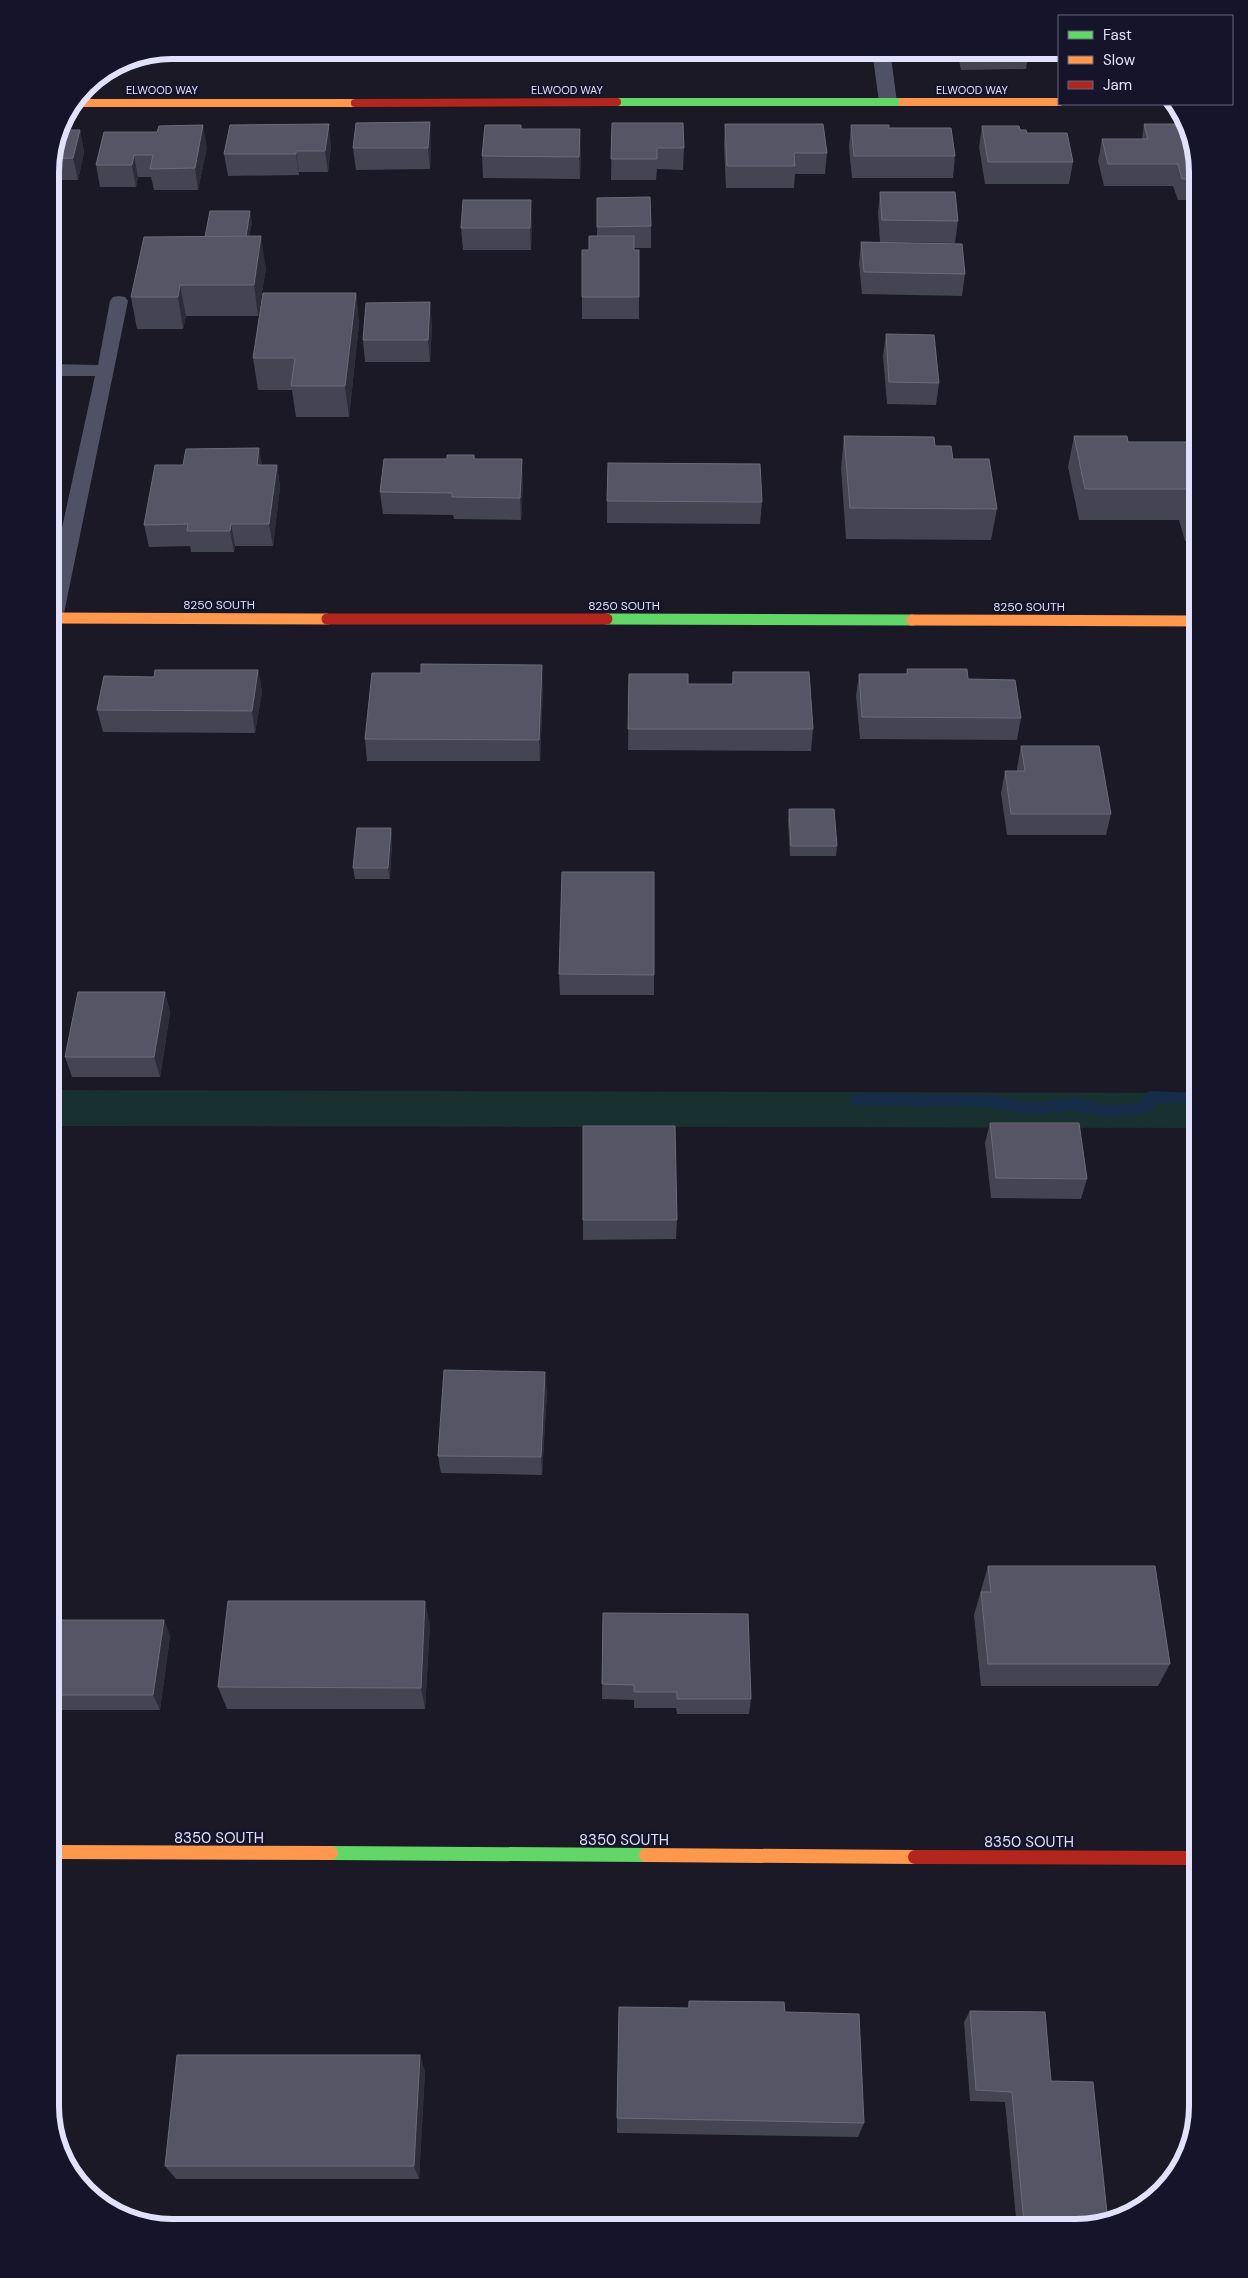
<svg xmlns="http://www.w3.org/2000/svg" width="1248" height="2278" font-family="'DM Sans',sans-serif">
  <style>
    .green { fill: #18302f }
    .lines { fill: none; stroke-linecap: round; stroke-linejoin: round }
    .stream { fill: #162d49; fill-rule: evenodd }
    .lane { fill: #505165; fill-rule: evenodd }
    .street { fill: #505165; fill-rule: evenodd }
    .fast-far2 { stroke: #63d668; stroke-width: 8 }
    .fast-far1 { stroke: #63d668; stroke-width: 11 }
    .fast { stroke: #63d668; stroke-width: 14 }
    .slow-far2 { stroke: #ff974d; stroke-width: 8 }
    .slow-far1 { stroke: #ff974d; stroke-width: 11 }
    .slow { stroke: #ff974d; stroke-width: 14 }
    .jam-far2 { stroke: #b3261e; stroke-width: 8 }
    .jam-far1 { stroke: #b3261e; stroke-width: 11 }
    .jam { stroke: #b3261e; stroke-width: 14 }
    .wall { fill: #454453 }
    .shaded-wall { fill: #2d2c39 }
    .building { fill: #565565; stroke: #6b6b7d }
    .labels { text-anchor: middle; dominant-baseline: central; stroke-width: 4.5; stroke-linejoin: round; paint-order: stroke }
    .far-street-label { font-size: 11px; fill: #e1e1fc; stroke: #16142a }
    .street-label { font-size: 12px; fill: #e1e1fc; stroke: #16142a }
    .near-street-label { font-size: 15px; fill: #e1e1fc; stroke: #16142a }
    .rim { fill: none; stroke: #e1e1fc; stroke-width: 6 }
  </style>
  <rect width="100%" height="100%" fill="#1a1925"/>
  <polygon class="green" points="50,1090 1198,1093 1198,1128 50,1126"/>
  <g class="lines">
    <polygon class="stream" points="1151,1091 1196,1093 1198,1107 1189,1103 1156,1103 1151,1112 1146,1114 1109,1117 1072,1110 1035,1115 986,1107 856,1105 851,1103 849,1099 851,1095 856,1093 986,1095 1035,1103 1072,1098 1109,1105 1141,1102 1146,1093"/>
    <polygon class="lane" points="119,296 125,297 128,301 63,618 60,623 50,624 50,583 95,376 50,376 50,364 98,365 110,301 113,297"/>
    <polygon class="street" points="872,50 890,50 897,102 894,106 882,106 879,102"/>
    <polyline class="fast-far2" points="617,102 902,102"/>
    <polyline class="fast-far1" points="607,619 912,620"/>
    <polyline class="fast" points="331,1853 646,1855"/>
    <g class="slow-far2">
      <polyline points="902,102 1059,102"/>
      <polyline points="74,103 355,103"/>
    </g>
    <g class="slow-far1">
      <polyline points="50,618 327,619"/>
      <polyline points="912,620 1198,621"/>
    </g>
    <g class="slow">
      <polyline points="50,1852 331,1853"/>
      <polyline points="646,1855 915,1857"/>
    </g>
    <polyline class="jam-far2" points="355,103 617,102"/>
    <polyline class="jam-far1" points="327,619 607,619"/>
    <polyline class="jam" points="915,1857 1198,1858"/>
  </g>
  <g class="wall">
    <polygon points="199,50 294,50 293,57 235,57 234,62 201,62"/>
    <polygon points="317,50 394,50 393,52 355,52 354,60 318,60"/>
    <polygon points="440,50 510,50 509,62 440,62"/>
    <polygon points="556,50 642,50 641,56 593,55 593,60 556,60"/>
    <rect x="676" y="50" width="104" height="11"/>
    <polygon points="957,50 1029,50 1026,69 961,70"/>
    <polygon points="126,59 123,70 109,70"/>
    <polygon points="612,123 684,148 683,170 657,169 656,180 611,180"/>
    <polygon points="725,124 827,153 825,174 795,174 794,188 726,188 724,146"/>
    <polygon points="1144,124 1198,172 1198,200 1178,200 1173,186 1104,186 1098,161 1102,139 1142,139"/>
    <polygon points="851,125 889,128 955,156 953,178 852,178 849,147"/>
    <polygon points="982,126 1020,130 1027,133 1073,162 1069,184 985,184 979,147"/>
    <polygon points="521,129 581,151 580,179 483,178 482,156"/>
    <polygon points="58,130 80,130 84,152 78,180 50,180 50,164"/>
    <polygon points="104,132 207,147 198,190 154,190 151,177 138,177 136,187 100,187 96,165"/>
    <polygon points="431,144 430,169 356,170 353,148"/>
    <polygon points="331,146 328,172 299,172 299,175 228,176 224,154"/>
    <polygon points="880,192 958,221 955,243 880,242 878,213"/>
    <polygon points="252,222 249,237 266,268 258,316 186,316 183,329 137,329 131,297 205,237"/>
    <polygon points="532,222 531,250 463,250 461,228"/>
    <polygon points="651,226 651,248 634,248 639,297 639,319 582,319 582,297 589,250 597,236 597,227"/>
    <polygon points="861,242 965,274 962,296 862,294 859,264"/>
    <polygon points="356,293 359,324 349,417 296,417 292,390 258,390 253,358"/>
    <polygon points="432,324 430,362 365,362 363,340"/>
    <polygon points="886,334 939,383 936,405 887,404 883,356"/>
    <polygon points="844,436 935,446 953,459 997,509 991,540 846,539 841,468"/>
    <polygon points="1074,436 1128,442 1198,442 1198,541 1185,541 1179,520 1079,520 1068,467"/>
    <polygon points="474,455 475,459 523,481 521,520 454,519 453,515 383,514 380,492"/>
    <polygon points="262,465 277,465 280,487 273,546 235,546 234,552 191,552 190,546 149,547 144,525"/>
    <polygon points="607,501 762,502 760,524 607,523"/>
    <polygon points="1195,653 1198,653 1198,721 1187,684"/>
    <polygon points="907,669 968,679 1021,718 1017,740 860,739 856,696 859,674 906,674"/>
    <polygon points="258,670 262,692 255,733 103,732 97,710 154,677"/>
    <polygon points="733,672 813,729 811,751 628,750 629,674 688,684 732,684"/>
    <polygon points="543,686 540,761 367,761 365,739"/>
    <polygon points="1021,746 1111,814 1106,835 1007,835 1001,793 1005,771 1017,771 1017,768"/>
    <polygon points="789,809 837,846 836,856 790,856 788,820"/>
    <polygon points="391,828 392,839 390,879 355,879 353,868"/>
    <polygon points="559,974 654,975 654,995 560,995"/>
    <polygon points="165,992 170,1013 160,1077 72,1077 65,1057"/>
    <polygon points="990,1123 1087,1179 1081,1199 991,1198 985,1143"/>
    <polygon points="583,1220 677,1220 676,1239 583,1240"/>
    <polygon points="547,1390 542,1475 441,1473 438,1456"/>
    <polygon points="988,1566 1170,1664 1158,1686 981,1686 974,1615"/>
    <polygon points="603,1613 751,1699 749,1714 677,1714 676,1708 634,1708 634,1700 602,1699"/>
    <polygon points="50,1620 164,1620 170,1636 160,1710 50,1710"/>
    <polygon points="430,1624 425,1709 227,1709 218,1687"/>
    <polygon points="689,2001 785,2012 864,2123 858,2137 617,2133 617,2118 688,2008"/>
    <polygon points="970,2011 1051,2081 1076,2228 1017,2228 1005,2102 970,2101 964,2022"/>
    <polygon points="425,2071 419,2179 176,2179 165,2166"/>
  </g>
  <g class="shaded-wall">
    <polygon points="232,50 234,50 235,57 234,62"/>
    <polygon points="353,50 355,50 354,60"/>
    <polygon points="126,59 123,70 121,62"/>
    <polygon points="430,122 431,144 430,169 428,148"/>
    <polygon points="329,124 331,146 328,172 325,151"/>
    <polygon points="203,125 207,147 198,190 195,168"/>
    <polygon points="580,129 581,151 580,179 579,157"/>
    <polygon points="80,130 84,152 78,180 73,158"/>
    <polygon points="296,151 299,172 299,175 296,154"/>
    <polygon points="134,155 138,177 136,187 132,165"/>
    <polygon points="531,200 532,222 531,250 530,228"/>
    <polygon points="250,211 252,222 248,248 246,237"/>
    <polygon points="261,236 266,268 258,316 254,285"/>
    <polygon points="180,285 186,316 183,329 178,297"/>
    <polygon points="356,293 359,324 349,417 345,386"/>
    <polygon points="430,302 432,324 430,362 428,340"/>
    <polygon points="54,388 59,410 50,444 50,401"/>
    <polygon points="259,448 263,470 257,465"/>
    <polygon points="522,459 523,481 521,520 520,498"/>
    <polygon points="277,465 280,487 273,546 269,524"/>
    <polygon points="55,475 60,497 50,538 50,493"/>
    <polygon points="231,524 235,546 234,552 230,531"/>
    <polygon points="542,665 543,686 540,761 539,740"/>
    <polygon points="258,670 262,692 255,733 252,711"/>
    <polygon points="391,828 392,839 390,879 388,868"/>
    <polygon points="165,992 170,1013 160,1077 154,1057"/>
    <polygon points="545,1372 547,1390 542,1475 541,1457"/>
    <polygon points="425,1601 430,1624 425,1709 421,1688"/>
    <polygon points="164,1620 170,1636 160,1710 153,1695"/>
    <polygon points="420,2055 425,2071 419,2179 414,2166"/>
  </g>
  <g class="building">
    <polygon points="430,122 428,148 353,148 356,123"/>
    <polygon points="612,123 683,123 684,148 657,148 657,159 611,159"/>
    <polygon points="329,124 325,151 296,151 296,154 224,154 230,125"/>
    <polygon points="725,124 823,124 827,153 794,153 795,166 727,166"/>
    <polygon points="1144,124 1188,124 1198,172 1198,179 1182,179 1178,164 1108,164 1102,139 1148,139"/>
    <polygon points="203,125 195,168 150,169 153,155 134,155 132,165 96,165 104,132 157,132 159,126"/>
    <polygon points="485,125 521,125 521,129 580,129 579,157 482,156"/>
    <polygon points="851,125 889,125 889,128 951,128 955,156 854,156"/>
    <polygon points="982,126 1019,126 1020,130 1026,130 1027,133 1067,133 1073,162 988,162"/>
    <polygon points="58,130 80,130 73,158 52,159"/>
    <polygon points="880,192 955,192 958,221 882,220"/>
    <polygon points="650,197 651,226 597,227 597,198"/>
    <polygon points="463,200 531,200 530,228 461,228"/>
    <polygon points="210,211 250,211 246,237 205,237"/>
    <polygon points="261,236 254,285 180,285 178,297 131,297 144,237"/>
    <polygon points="589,236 634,236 634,250 639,250 639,297 582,297 582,250 589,250"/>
    <polygon points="861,242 962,244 965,274 864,272"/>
    <polygon points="263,293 356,293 345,386 291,386 295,358 253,358"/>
    <polygon points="430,302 428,340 363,340 366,303"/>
    <polygon points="886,334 934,335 939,383 889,382"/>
    <polygon points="50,388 54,388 50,401"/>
    <polygon points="844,436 934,437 935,446 951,446 953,459 989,459 997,509 850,508"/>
    <polygon points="1074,436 1127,436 1128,442 1198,442 1198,509 1193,509 1187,489 1085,489"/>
    <polygon points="259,448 257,465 277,465 269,524 231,524 230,531 187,531 188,524 144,525 155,465 183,465 186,449"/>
    <polygon points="447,455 474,455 474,459 522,459 520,498 452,497 452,493 380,492 384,459 447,459"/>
    <polygon points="608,463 760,464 762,502 607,501"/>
    <polygon points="50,475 55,475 50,493"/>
    <polygon points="1195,653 1198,653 1198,662"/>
    <polygon points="421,664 542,665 539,740 365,739 372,673 421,673"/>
    <polygon points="907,669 967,669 968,679 1015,680 1021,718 862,717 859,674 908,674"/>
    <polygon points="155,670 258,670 252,711 97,710 104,676 154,677"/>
    <polygon points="733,672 809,672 813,729 628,729 629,674 688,674 688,684 733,684"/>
    <polygon points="1021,746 1099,746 1111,814 1011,814 1005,771 1025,771"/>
    <polygon points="789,809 834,809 837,846 791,846"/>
    <polygon points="357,828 391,828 388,868 353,868"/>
    <polygon points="562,872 654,872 654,975 559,974"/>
    <polygon points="78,992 165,992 154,1057 65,1057"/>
    <polygon points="990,1123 1079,1123 1087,1179 996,1178"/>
    <polygon points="583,1126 675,1126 677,1220 583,1220"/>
    <polygon points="444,1370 545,1372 541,1457 438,1456"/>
    <polygon points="988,1566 1155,1566 1170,1664 988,1664 981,1592 991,1592"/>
    <polygon points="228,1601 425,1601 421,1688 218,1687"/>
    <polygon points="603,1613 748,1614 751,1699 677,1699 677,1692 634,1692 634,1685 602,1684"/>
    <polygon points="50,1620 164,1620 153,1695 50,1695"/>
    <polygon points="689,2001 784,2002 785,2012 859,2014 864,2123 617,2118 619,2007 689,2008"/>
    <polygon points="970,2011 1045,2012 1051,2081 1093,2082 1108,2222 1076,2228 1065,2228 1065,2224 1024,2223 1012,2092 976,2090"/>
    <polygon points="177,2055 420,2055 414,2166 165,2166"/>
  </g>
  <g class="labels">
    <g class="far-street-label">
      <text x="162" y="90">ELWOOD WAY</text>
      <text x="567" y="90">ELWOOD WAY</text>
      <text x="972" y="90">ELWOOD WAY</text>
    </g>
    <g class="street-label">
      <text x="219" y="605">8250 SOUTH</text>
      <text x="624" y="606">8250 SOUTH</text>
      <text x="1029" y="607">8250 SOUTH</text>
    </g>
    <g class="near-street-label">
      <text x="219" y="1838">8350 SOUTH</text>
      <text x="624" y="1840">8350 SOUTH</text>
      <text x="1029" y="1842">8350 SOUTH</text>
    </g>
  </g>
  <path d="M0 0H1248V2278H0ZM172 59H1076A113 113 0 0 1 1189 172V2106A113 113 0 0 1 1076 2219H172A113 113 0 0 1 59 2106V172A113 113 0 0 1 172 59Z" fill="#16142a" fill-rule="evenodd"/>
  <path class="rim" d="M172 59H1076A113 113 0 0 1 1189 172V2106A113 113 0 0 1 1076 2219H172A113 113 0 0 1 59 2106V172A113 113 0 0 1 172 59Z"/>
  <rect x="1058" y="15" width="175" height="90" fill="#16142a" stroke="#67667e"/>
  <rect x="1068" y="31" width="25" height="8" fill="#63d668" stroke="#67667e"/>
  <text x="1103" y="40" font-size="15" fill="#e1e1fc">Fast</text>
  <rect x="1068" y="56" width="25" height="8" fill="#ff974d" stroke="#67667e"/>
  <text x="1103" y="65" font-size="15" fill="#e1e1fc">Slow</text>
  <rect x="1068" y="81" width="25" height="8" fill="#b3261e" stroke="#67667e"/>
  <text x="1103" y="90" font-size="15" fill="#e1e1fc">Jam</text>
</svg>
